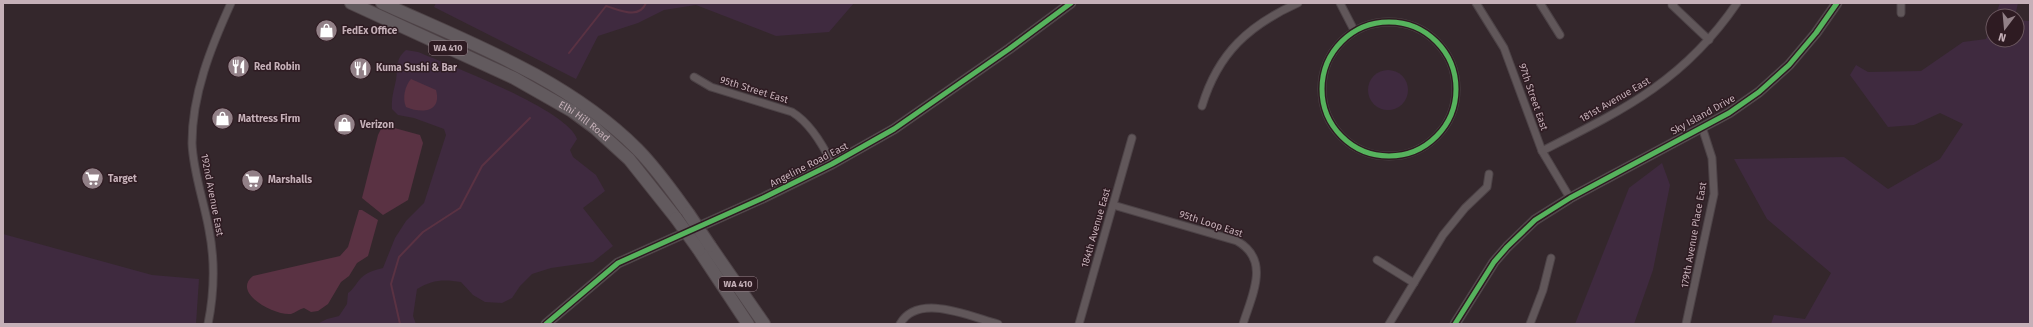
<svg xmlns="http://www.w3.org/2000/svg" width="2033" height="327" font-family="'Fira Sans',sans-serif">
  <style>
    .green { fill: #3f2a3f }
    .water { fill: #5a3243 }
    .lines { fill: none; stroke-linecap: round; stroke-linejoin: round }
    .stream { stroke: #5a3243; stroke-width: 2 }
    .minor-casing { stroke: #4d4347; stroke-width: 9 }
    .tertiary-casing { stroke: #4d4347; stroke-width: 11 }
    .trunk-casing { stroke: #4f4448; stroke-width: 14 }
    .minor { stroke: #61575a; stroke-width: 7 }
    .tertiary { stroke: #61575a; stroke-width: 9 }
    .trunk { stroke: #625a5e; stroke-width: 12 }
    .trunk-bridge-casing { stroke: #4f4448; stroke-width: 14; stroke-linecap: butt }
    .trunk-bridge { stroke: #625a5e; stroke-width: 12 }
    .cycleway-casing { stroke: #2e1b22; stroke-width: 8 }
    .cycleway { stroke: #56b35d; stroke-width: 5 }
    .labels { text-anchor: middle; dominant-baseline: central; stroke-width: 3; stroke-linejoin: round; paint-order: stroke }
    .shield { fill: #2e1b22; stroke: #98838b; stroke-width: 1 }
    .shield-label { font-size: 9px; font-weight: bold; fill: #c5b0b8 }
    .poi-label { font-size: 10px; font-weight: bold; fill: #c5b0b8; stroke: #2e1b22; text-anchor: start }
    .street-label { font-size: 10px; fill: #c5b0b8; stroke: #2e1b22 }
  </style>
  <rect width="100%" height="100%" fill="#34272c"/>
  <g class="green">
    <polygon points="436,3 854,3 829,32 776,36 696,5 664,10 638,23 598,36 576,79 434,7"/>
    <polygon points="2000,3 2018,3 2015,16 1995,16"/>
    <polygon points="2017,20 2030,21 2030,324 1771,324 1774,315 1805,319 1831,273 1767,219 1734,159 1844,157 1888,189 1940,159 1963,124 1940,113 1914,125 1888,127 1850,75 1856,65 1868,72 1921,71 1963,42 1986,39 1993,22 1993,40 2017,40"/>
    <path d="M406,50L418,52C449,65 568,110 577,139L570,150L573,157L596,175L605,191L583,208L613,246L593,262L551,268L532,274L520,286L512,298L502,303L485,302L473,295L461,282C443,279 432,280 417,289L413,316L416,324H317L327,319L339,316L347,304L348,293C354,289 356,283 361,278C367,272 375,270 383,268L395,238L406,221L424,203L446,135L444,129L414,118L398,115L392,109C391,98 394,90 396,80C398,68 395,59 406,50Z"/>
    <circle cx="1388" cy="90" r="20"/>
    <polygon points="1662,163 1670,185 1653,270 1634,324 1575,324 1629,188"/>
    <polygon points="3,234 152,275 199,279 196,324 3,324"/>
  </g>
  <g class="water">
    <path d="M411,79L436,90C442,112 422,114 406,107C402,98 405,86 411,79Z"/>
    <polygon points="387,126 420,135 423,143 408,200 383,215 362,198 378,135 382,127"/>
    <path d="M359,210H362L378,220L368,256L357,263L349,276L341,282L328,304L318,311L311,312L304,308C299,309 295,313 291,314C275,316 231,293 253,276L340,256L348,247Z"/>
  </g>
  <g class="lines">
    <g class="stream">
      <path d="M569,53L606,6C620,10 639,20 646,3"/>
      <polyline points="400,324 391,284 399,257 423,232 460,208 482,166 530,118"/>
    </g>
    <defs>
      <g id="minor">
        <polyline points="1340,3 1354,30"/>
        <polyline points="1476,3 1504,48 1542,151 1570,198"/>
        <polyline points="1540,3 1560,35"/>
        <polyline points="1674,3 1672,5 1709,40"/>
        <polyline points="1901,13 1901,3"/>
        <circle cx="1389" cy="89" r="67"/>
        <path d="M694,77L711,87L792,112C810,123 823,145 832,164"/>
        <path d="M1202,106C1218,53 1249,25 1298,3"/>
        <path d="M1542,151C1623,110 1684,81 1737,3"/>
        <path d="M1113,205L1237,241C1271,260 1252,295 1243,324"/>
        <polyline points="1377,260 1414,283"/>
        <path d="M208,324C214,294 215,260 209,230C204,201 193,172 192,143C192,94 211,47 231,3"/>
        <path d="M900,324C918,292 971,317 998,324"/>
        <polyline points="1079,324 1132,138"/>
        <polyline points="1389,324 1443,235 1465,208 1487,187 1489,174"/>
        <polyline points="1530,324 1543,290 1551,258"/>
        <polyline points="1686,324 1714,194 1712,158 1702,127"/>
      </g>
      <g id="tertiary">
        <polyline points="546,324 618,263 763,198 832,164 894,129 1009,49 1071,3"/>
        <polyline points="1455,324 1494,262 1507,247 1535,220 1570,198 1729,113 1759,92 1789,65 1816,33 1837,3"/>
      </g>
      <g id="trunk">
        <path id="s1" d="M351,3L514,78L572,111L595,128L629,159L676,218"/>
        <path d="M382,3C470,43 567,79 637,149C656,168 672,191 688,213"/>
        <polyline points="710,246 764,324"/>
        <polyline points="699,250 748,324"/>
      </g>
    </defs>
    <use href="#minor" class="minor-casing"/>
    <use href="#tertiary" class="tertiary-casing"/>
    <use href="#trunk" class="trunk-casing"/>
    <use href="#minor" class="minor"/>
    <use href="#tertiary" class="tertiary"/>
    <use href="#trunk" class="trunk"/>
    <defs>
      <g id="trunk-bridge">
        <polyline points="688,213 710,246"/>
        <polyline points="676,218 699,250"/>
      </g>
    </defs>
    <use href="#trunk-bridge" class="trunk-bridge-casing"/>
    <use href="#trunk-bridge" class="trunk-bridge"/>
    <defs>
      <g id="cycleway">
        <circle cx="1389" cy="89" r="67"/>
        <polyline points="546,324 618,263 763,198 832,164 894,129 1009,49 1071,3"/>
        <polyline points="1455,324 1494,262 1507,247 1535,220 1570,198 1729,113 1759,92 1789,65 1816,33 1837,3"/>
      </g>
    </defs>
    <use href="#cycleway" class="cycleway-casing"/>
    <use href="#cycleway" class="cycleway"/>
  </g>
  <defs>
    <symbol id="shop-disc" viewBox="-11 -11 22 22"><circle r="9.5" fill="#928087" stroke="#2e1b22"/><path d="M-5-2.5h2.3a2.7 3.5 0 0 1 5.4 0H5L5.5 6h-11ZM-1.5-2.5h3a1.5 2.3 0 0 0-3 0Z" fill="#fff"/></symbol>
    <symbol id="restaurant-disc" viewBox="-11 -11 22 22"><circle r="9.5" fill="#928087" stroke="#2e1b22"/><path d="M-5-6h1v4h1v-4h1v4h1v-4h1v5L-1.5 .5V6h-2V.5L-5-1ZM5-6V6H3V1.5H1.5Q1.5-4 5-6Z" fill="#fff"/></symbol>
    <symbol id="supermarket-disc" viewBox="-11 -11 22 22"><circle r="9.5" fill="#928087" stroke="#2e1b22"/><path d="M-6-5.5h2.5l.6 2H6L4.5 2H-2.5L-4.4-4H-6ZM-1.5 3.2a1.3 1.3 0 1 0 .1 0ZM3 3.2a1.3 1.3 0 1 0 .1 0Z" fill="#fff"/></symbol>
  </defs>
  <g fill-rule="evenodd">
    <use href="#shop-disc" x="314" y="18" width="25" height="25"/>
    <use href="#restaurant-disc" x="226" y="54" width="25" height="25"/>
    <use href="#restaurant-disc" x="348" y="56" width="25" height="25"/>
    <use href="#shop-disc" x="210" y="106" width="25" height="25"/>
    <use href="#shop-disc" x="332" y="112" width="25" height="25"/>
    <use href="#supermarket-disc" x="80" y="166" width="25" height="25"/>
    <use href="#supermarket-disc" x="240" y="168" width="25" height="25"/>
  </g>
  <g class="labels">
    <g class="shield">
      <rect x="429" y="41" width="38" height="14" rx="3"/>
      <rect x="719" y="277" width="38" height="14" rx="3"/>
    </g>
    <g class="shield-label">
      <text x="448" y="48">WA 410</text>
      <text x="738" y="284">WA 410</text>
    </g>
    <g class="poi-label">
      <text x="342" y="31">FedEx Office</text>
      <text x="254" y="67">Red Robin</text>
      <text x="376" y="68">Kuma Sushi &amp; Bar</text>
      <text x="238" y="119">Mattress Firm</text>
      <text x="360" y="125">Verizon</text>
      <text x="108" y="179">Target</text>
      <text x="268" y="180">Marshalls</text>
    </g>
    <g class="street-label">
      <text transform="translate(754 90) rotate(17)">95th Street East</text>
      <text transform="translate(1533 97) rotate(71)">97th Street East</text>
      <text transform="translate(1615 100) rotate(-30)">181st Avenue East</text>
      <text transform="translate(1703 115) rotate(-29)">Sky Island Drive</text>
      <text stroke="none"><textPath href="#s1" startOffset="262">Elhi Hill Road</textPath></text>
      <text transform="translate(809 165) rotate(-27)">Angeline Road East</text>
      <text transform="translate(212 195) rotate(79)">192nd Avenue East</text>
      <text transform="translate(1211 224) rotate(18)">95th Loop East</text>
      <text transform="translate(1096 228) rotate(-74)">184th Avenue East</text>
      <text transform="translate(1694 235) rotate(-80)">179th Avenue Place East</text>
    </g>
  </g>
  <rect width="2033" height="327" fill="none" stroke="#c5b0b8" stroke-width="8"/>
  <g transform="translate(2005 28) rotate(196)"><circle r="19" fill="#2e1b22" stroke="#6a575e"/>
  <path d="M0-3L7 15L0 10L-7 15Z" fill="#928087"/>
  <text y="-6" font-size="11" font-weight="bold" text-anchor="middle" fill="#c5b0b8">N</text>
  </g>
</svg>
